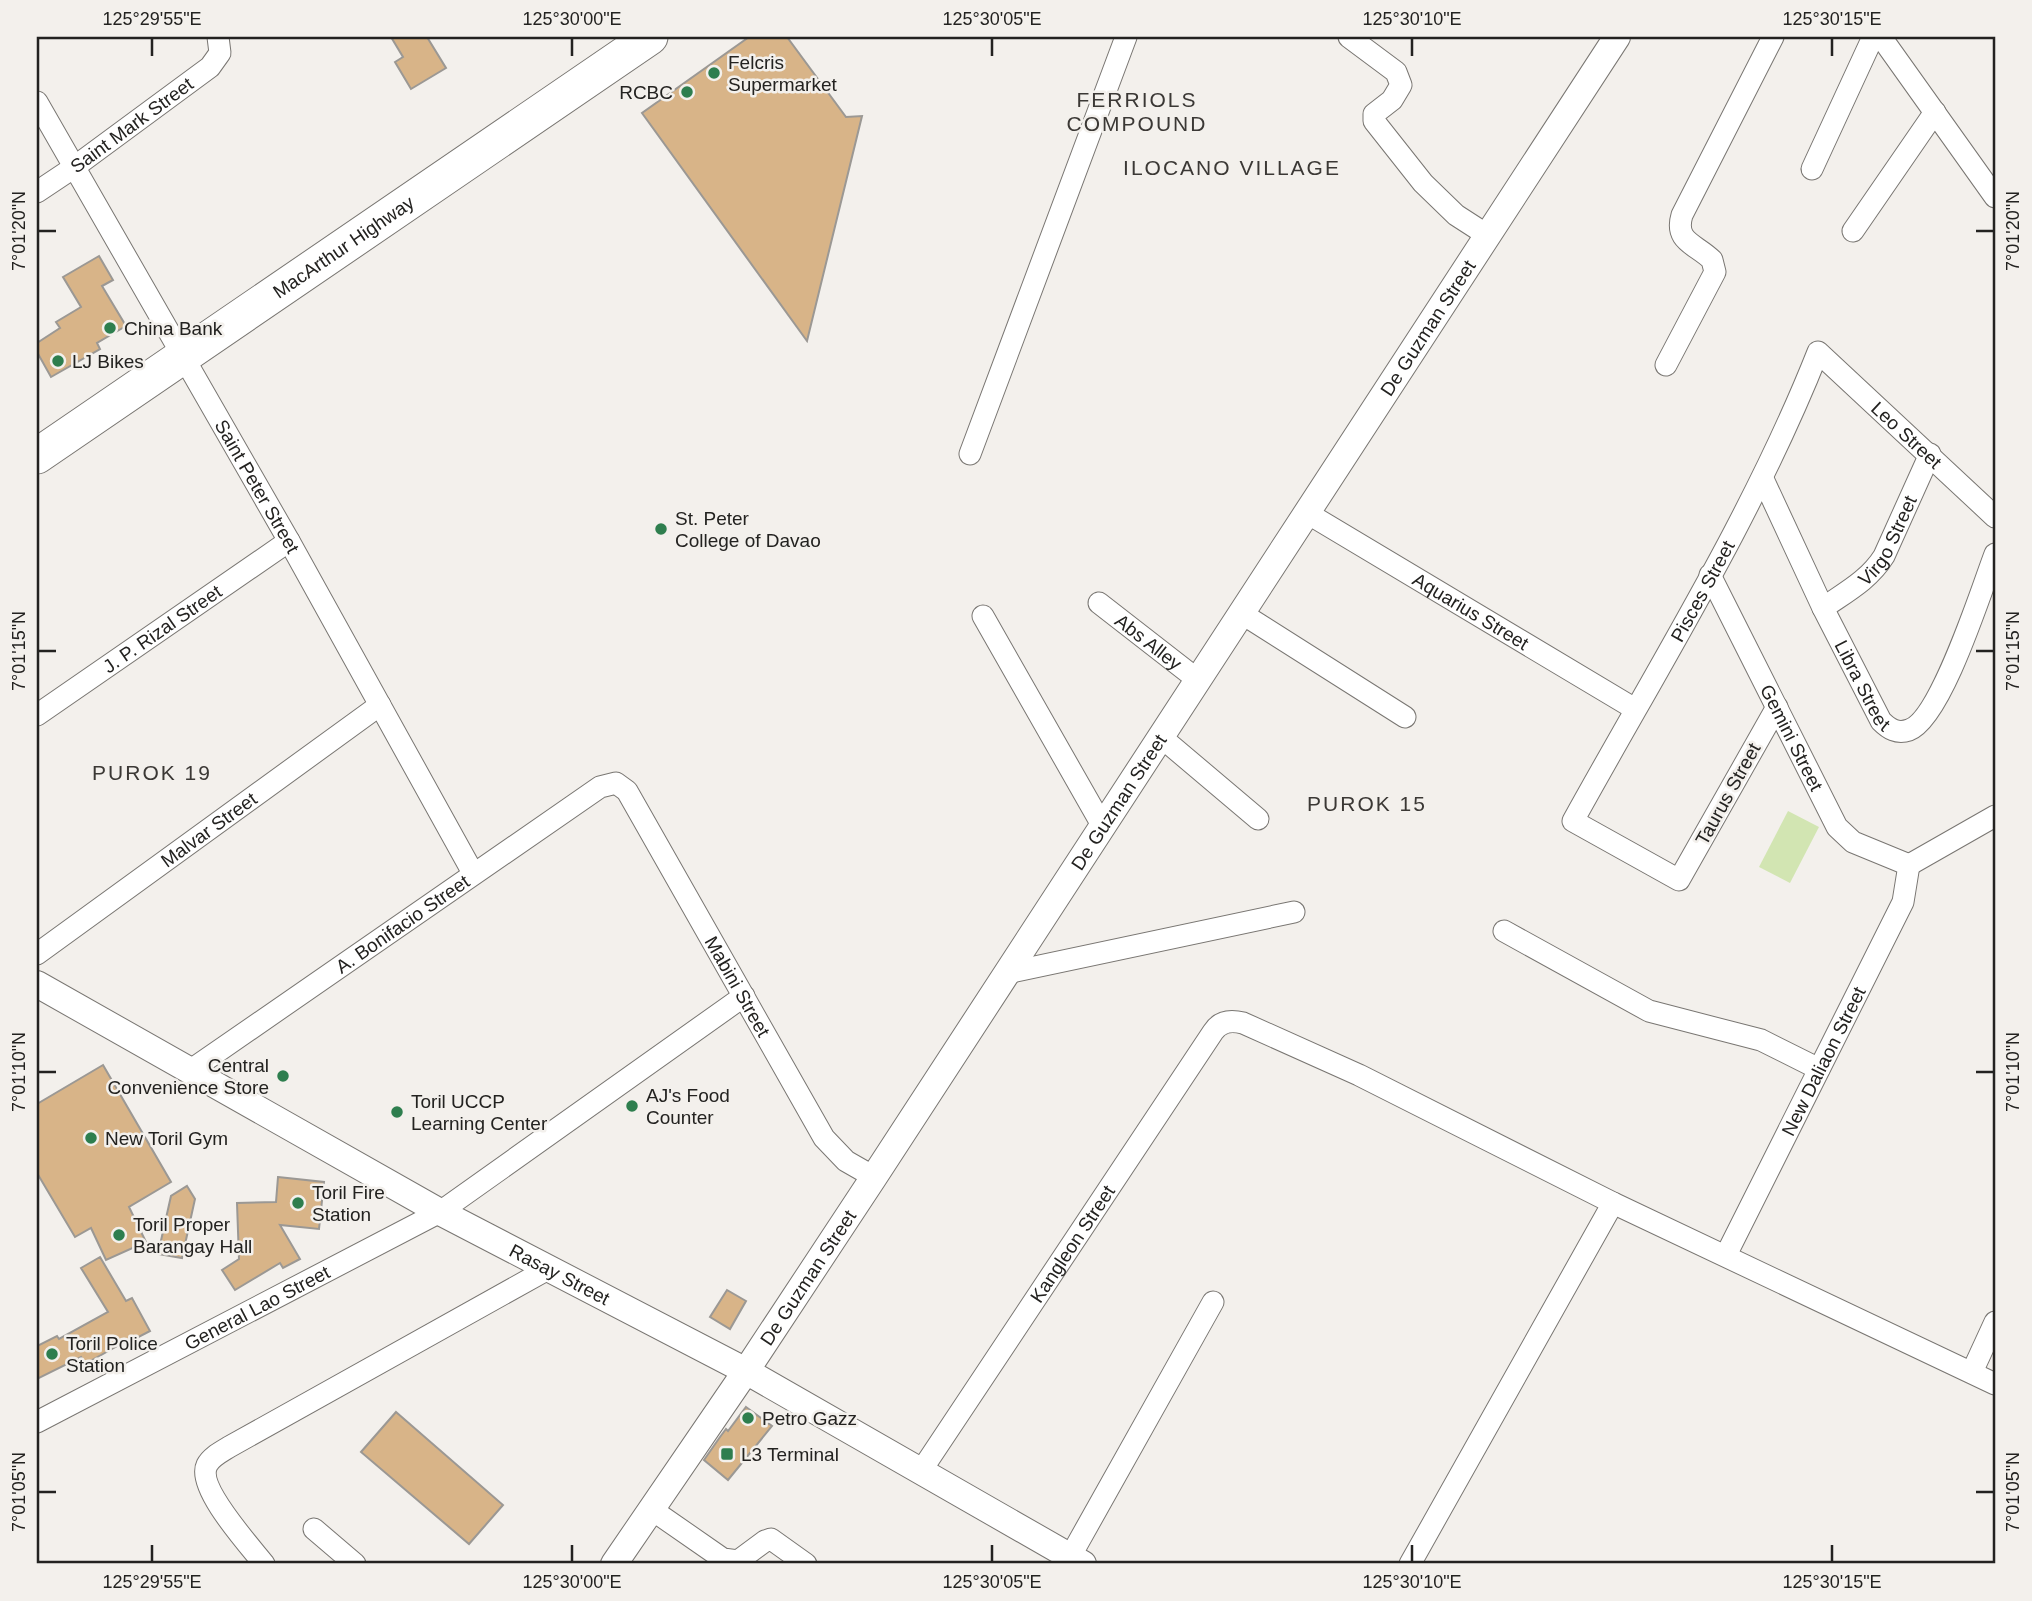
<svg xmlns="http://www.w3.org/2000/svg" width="2032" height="1601" font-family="Helvetica,sans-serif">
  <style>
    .green { fill: #d2e5b2 }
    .building { fill: #d8b488; stroke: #9b9894; stroke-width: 2 }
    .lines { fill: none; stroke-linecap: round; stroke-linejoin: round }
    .minor-casing { stroke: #797672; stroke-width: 23 }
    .tertiary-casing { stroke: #797672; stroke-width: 28 }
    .trunk-casing { stroke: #797672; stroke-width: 37 }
    .minor { stroke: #fff; stroke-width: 21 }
    .tertiary { stroke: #fff; stroke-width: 26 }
    .trunk { stroke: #fff; stroke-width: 35 }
    .ticks { fill: none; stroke: #232220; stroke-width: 2.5 }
    .poi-dot { fill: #2e7e4e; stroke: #f3f0ec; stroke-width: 2.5 }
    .labels { text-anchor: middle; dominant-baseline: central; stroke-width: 5; stroke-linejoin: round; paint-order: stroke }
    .poi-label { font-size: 19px; fill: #232220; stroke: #f3f0ec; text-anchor: start }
    .street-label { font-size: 19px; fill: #232220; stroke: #f3f0ec }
    .neighbourhood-label { font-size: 21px; letter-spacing: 2px; fill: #3b3835; stroke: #f3f0ec }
    .neatline { fill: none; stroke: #232220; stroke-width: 2.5 }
    .ticks-label { font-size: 18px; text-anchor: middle; fill: #232220 }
  </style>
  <rect width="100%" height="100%" fill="#f3f0ec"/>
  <polygon class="green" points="1788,811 1819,827 1790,883 1759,867"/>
  <g class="building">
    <polygon points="391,37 427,37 446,68 411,89 395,62 403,57"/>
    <polygon points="749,37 787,37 846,117 862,116 807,341 642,113"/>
    <polygon points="99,256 113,280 102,286 126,326 97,343 100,349 51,377 37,352 37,343 60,328 56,322 81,307 63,277"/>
    <polygon points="103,1065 171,1182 129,1207 146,1242 106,1260 91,1228 75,1237 37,1173 37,1104"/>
    <polygon points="278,1177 324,1182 319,1229 280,1225 300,1259 283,1268 280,1263 235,1290 222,1270 239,1259 237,1203 276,1202"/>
    <polygon points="187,1186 195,1199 182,1258 158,1254 171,1196"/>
    <polygon points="100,1257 126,1301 132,1298 150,1331 131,1341 130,1339 85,1364 81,1357 37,1379 37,1346 57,1336 59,1339 108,1312 81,1268"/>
    <polygon points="727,1290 746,1301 730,1329 710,1317"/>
    <polygon points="746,1407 772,1426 728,1480 704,1460 720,1437 726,1429 728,1431"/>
    <polygon points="396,1412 503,1505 469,1544 361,1452"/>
  </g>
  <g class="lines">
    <defs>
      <g id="minor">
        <polyline points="1349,37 1396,72 1401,85 1392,100 1374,114 1374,121 1423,183 1456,215 1487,235"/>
        <polyline points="1881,37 1995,197"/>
        <path id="s1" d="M37,102L289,541L473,873"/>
        <polyline points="1812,169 1873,37"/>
        <path id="s2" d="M37,192L73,168L210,67L220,53L218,37"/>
        <polyline points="1853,231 1935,112"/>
        <path d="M1666,365L1715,272L1712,260C1696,244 1674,242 1682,215L1773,37"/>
        <polyline points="970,454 1126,37"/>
        <path id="s3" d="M1763,479L1823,608L1881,721C1889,729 1897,734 1909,730C1941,719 1982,588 1995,554"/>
        <path id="s4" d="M1307,513L1635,709"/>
        <path id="s5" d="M1710,575L1837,827L1853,842L1909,865"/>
        <path id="s6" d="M1099,603L1198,680"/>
        <path id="s7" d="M1823,608C1846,592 1869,580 1884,556L1930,454"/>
        <polyline points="1241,613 1405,717"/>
        <polyline points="983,616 1102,825"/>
        <path id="s8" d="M1777,707L1679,880L1573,821C1658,667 1753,516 1818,352L1995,517"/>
        <path id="s9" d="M37,715L289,541"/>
        <polyline points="1161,737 1258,819"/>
        <polyline points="1909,865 1995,816"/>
        <polyline points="1504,931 1649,1011 1761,1040 1819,1069"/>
        <path id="s10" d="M37,954L380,705"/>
        <polyline points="1007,973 1294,912"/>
        <path id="s11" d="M191,1070L600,787L616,783L627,791L824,1138L846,1161L874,1177"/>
        <path id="s12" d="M1726,1255L1903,902L1909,865"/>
        <polyline points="1972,1372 1995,1322"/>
        <path id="s13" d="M37,1422L440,1212L744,996"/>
        <path id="s14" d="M921,1471L1213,1032C1220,1021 1231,1020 1243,1023L1359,1075L1613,1203L1995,1384"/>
        <polyline points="651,1509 723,1559 738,1561 765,1541 771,1539 806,1564"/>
        <polyline points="314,1529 355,1564"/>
        <polyline points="1070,1557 1213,1302"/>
        <path d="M264,1564C249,1545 196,1487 207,1465C211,1457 221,1452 229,1447L548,1269"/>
        <polyline points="1410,1564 1613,1203"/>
      </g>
      <g id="tertiary">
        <path id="s15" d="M37,984L440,1212L746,1371L1083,1564"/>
        <path id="s16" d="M614,1564L746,1371L874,1177L1617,37"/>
      </g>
      <g id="trunk">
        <path id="s17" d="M37,456L650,37"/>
      </g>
    </defs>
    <use href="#minor" class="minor-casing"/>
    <use href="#tertiary" class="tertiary-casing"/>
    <use href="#trunk" class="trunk-casing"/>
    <use href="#minor" class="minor"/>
    <use href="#tertiary" class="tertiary"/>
    <use href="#trunk" class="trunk"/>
  </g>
  <path class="ticks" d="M152,38V56M572,38V56M992,38V56M1412,38V56M1832,38V56M38,231H56M1976,231H1994M38,651H56M1976,651H1994M38,1072H56M1976,1072H1994M38,1492H56M1976,1492H1994M152,1545V1562M572,1545V1562M992,1545V1562M1412,1545V1562M1832,1545V1562"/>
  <g class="poi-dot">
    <circle cx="714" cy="73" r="7"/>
    <circle cx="687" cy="92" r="7"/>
    <circle cx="110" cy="328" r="7"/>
    <circle cx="58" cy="361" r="7"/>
    <circle cx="661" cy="529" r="7"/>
    <circle cx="283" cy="1076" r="7"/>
    <circle cx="632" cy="1106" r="7"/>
    <circle cx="397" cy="1112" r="7"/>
    <circle cx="91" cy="1138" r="7"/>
    <circle cx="298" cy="1203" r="7"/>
    <circle cx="119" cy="1235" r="7"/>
    <circle cx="52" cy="1354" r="7"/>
    <circle cx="748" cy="1418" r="7"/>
    <rect x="720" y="1447" width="14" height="14" rx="3.5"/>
  </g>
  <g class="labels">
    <g class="poi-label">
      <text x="728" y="62">Felcris<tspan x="728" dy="22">Supermarket</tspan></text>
      <text x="673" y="92" text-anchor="end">RCBC</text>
      <text x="124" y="328">China Bank</text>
      <text x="72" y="361">LJ Bikes</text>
      <text x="675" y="518">St. Peter<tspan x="675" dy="22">College of Davao</tspan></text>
      <text x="269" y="1065" text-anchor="end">Central<tspan x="269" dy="22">Convenience Store</tspan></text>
      <text x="646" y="1095">AJ's Food<tspan x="646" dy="22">Counter</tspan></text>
      <text x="411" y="1101">Toril UCCP<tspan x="411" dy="22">Learning Center</tspan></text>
      <text x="105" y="1138">New Toril Gym</text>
      <text x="312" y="1192">Toril Fire<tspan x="312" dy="22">Station</tspan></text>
      <text x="133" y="1224">Toril Proper<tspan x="133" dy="22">Barangay Hall</tspan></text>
      <text x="66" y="1343">Toril Police<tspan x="66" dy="22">Station</tspan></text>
      <text x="762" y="1418">Petro Gazz</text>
      <text x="741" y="1454">L3 Terminal</text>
    </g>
    <g class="street-label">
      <text stroke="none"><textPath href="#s2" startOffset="116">Saint Mark Street</textPath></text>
      <text stroke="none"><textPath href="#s17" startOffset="371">MacArthur Highway</textPath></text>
      <text stroke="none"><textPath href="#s16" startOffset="1480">De Guzman Street</textPath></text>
      <text stroke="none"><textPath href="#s8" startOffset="971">Leo Street</textPath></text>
      <text stroke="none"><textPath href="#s1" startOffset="443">Saint Peter Street</textPath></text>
      <text stroke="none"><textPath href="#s7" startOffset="96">Virgo Street</textPath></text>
      <text stroke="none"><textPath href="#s8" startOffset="584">Pisces Street</textPath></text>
      <text stroke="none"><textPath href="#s4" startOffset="191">Aquarius Street</textPath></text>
      <text stroke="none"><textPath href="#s9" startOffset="152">J. P. Rizal Street</textPath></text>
      <text stroke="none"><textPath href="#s6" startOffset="63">Abs Alley</textPath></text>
      <text stroke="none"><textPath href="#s3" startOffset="229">Libra Street</textPath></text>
      <text stroke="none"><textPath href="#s5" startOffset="182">Gemini Street</textPath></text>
      <text transform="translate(1728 794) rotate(-61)">Taurus Street</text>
      <text stroke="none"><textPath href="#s16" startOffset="914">De Guzman Street</textPath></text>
      <text stroke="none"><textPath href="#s10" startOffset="212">Malvar Street</textPath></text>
      <text stroke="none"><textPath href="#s11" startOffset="257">A. Bonifacio Street</textPath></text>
      <text stroke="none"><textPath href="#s11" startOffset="752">Mabini Street</textPath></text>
      <text stroke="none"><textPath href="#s12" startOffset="217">New Daliaon Street</textPath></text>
      <text stroke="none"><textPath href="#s14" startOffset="273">Kangleon Street</textPath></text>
      <text stroke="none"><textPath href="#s15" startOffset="598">Rasay Street</textPath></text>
      <text stroke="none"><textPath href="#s16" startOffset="346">De Guzman Street</textPath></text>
      <text stroke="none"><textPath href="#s13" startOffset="248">General Lao Street</textPath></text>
    </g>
    <g class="neighbourhood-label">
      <text x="1137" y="99">FERRIOLS<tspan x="1137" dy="24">COMPOUND</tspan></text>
      <text x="1232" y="167">ILOCANO VILLAGE</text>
      <text x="152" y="772">PUROK 19</text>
      <text x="1367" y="803">PUROK 15</text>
    </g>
  </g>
  <rect width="2032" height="1601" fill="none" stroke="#f3f0ec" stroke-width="77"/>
  <rect x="38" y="38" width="1956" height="1524" class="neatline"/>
  <g class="ticks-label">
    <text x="152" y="25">125°29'55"E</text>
    <text x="572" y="25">125°30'00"E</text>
    <text x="992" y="25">125°30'05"E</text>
    <text x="1412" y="25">125°30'10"E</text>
    <text x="1832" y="25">125°30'15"E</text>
    <text transform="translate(19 231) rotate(-90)" y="6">7°01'20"N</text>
    <text transform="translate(2013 231) rotate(-90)" y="6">7°01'20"N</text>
    <text transform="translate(19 651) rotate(-90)" y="6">7°01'15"N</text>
    <text transform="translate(2013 651) rotate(-90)" y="6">7°01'15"N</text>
    <text transform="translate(19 1072) rotate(-90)" y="6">7°01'10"N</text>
    <text transform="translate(2013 1072) rotate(-90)" y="6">7°01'10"N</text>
    <text transform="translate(19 1492) rotate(-90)" y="6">7°01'05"N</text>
    <text transform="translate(2013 1492) rotate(-90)" y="6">7°01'05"N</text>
    <text x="152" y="1588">125°29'55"E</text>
    <text x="572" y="1588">125°30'00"E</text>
    <text x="992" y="1588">125°30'05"E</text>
    <text x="1412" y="1588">125°30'10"E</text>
    <text x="1832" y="1588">125°30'15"E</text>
  </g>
</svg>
